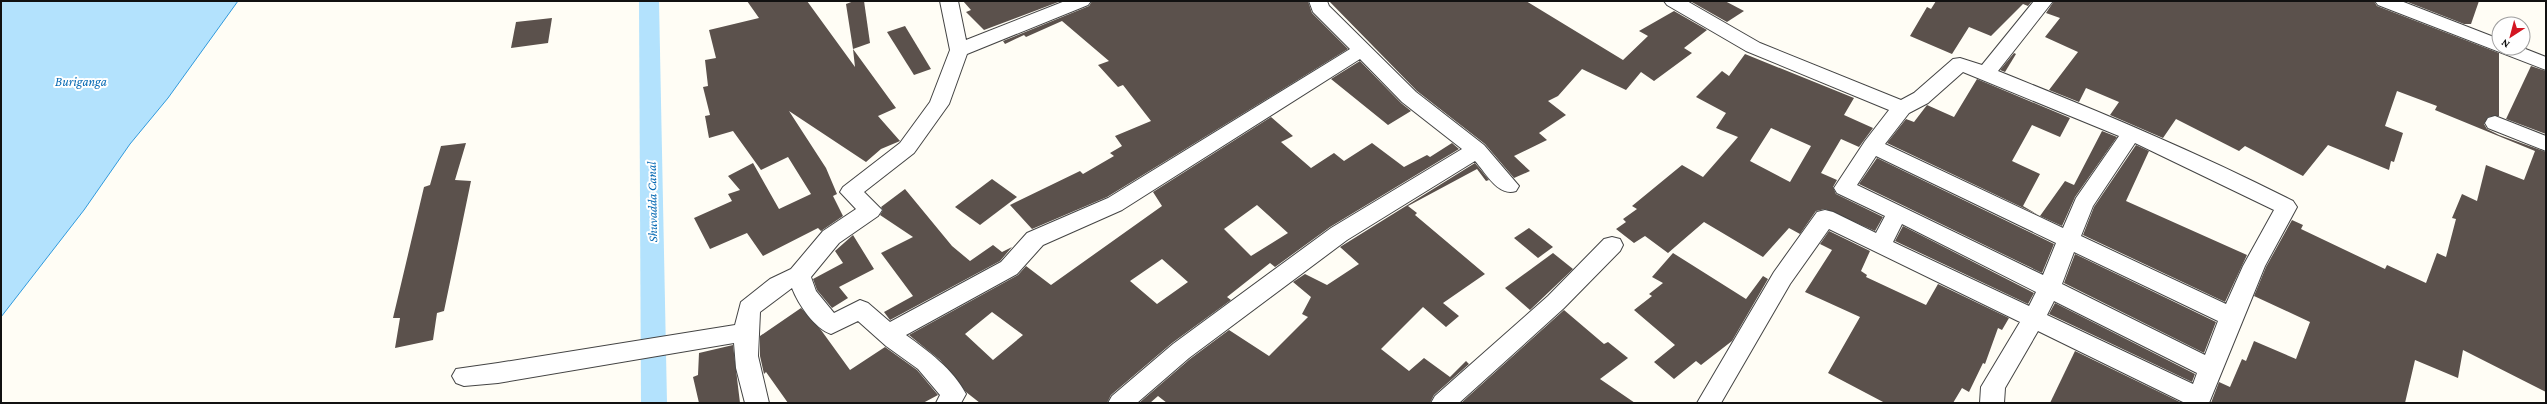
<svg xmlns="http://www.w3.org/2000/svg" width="2547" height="404" font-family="'Crimson Pro',serif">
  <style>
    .water { fill: #b3e2fd; stroke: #319add }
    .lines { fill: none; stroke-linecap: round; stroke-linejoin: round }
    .canal { fill: #b3e2fd; fill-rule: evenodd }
    .building { fill: #5b514c; fill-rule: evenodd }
    .minor-casing { stroke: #444; stroke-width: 2 }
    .minor { fill: #fff; fill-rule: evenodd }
    .labels { text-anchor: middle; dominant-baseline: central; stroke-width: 4; stroke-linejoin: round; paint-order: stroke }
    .water-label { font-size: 13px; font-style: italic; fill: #096bb4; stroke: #fff }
  </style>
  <rect width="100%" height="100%" fill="#fffdf5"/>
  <polygon class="water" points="1,1 238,1 168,98 130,144 84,210 1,317"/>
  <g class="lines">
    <polygon class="canal" points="639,1 659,1 667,403 641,403"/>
  </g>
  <g class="building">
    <polygon points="747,1 807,1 855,67 853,49 896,108 878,116 900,141 881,149 866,162 789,111 826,168 837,194 833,196 843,216 821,231 818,228 763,256 747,233 710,249 694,218 732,201 728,194 740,190 728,176 753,163 779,209 811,194 788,157 761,170 733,131 709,138 705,116 710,115 703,87 708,86 705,60 716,58 709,30 759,18"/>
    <polygon points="854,1 864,1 870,43 853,49 846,4"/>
    <polygon points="963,1 1061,1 984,30 966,12 971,10"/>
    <polygon points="1092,1 1308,1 1312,13 1348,49 1107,197 1032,229 1010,205 1080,171 1083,174 1114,156 1110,153 1122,146 1115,136 1151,121 1123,85 1118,87 1098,65 1109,61 1062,21 1026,37 1024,35 1005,44 1003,41 1089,6"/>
    <polygon points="1329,1 1526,1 1623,60 1648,36 1639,31 1674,11 1707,30 1684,48 1692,53 1654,81 1641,72 1626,90 1582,69 1558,96 1548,101 1566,115 1539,133 1547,140 1514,156 1530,171 1514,178 1485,144 1417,91"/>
    <polygon points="1690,1 1725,1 1744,11 1727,22"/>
    <polygon points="1936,1 2032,1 2028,6 2023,4 1991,36 1969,27 1952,54 1910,36 1927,7 1931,9"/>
    <polygon points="2054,1 2374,1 2377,6 2499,53 2499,116 2488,117 2484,124 2487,129 2499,135 2546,152 2546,392 2463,350 2458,378 2415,360 2405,403 2211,403 2219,382 2230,387 2242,359 2246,361 2254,341 2296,359 2310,322 2254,296 2266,267 2292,220 2303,225 2301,229 2385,269 2387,265 2426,283 2437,253 2446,257 2456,219 2452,218 2462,194 2477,201 2486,165 2524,180 2535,151 2435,110 2437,106 2397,91 2385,126 2403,133 2394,162 2391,161 2389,170 2328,145 2303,176 2245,146 2239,151 2176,119 2163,138 2110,115 2119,102 2086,88 2079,102 2049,90 2078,52 2045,37 2060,18 2046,13"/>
    <polygon points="2405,1 2479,1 2471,24 2464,24"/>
    <polygon points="552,18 548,43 511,48 516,22"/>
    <polygon points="905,26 931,69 914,75 887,32"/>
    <polygon points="2014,53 2016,54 2005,72 2000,70"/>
    <path d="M1745,54L1854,98L1844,115L1873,128L1859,147L1841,139L1821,173L1837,180L1833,187L1836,194L1883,217L1875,231L1825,209L1816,211L1800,234L1789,228L1763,257L1704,222L1668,253L1645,236L1634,243L1616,229L1626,222L1623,219L1637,209L1632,206L1682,165L1703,177L1738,137L1716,128L1726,113L1696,97L1722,71L1729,76ZM1771,128L1811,146L1790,182L1750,161Z"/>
    <polygon points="1360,61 1401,103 1411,111 1388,125 1331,79"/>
    <polygon points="2531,66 2546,71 2546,134 2506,119"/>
    <polygon points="1977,79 2070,118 2060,137 2032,125 2012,161 2040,174 2023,206 2038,215 1887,143 1906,119 1914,122 1927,105 1954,117"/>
    <path d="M1271,117L1293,136L1281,142L1311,168L1334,153L1344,161L1372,143L1404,167L1427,155L1430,157L1452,143L1459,149L1330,227L1275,267L1270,263L1227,297L1231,300L1172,343L1111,395L1107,403H980L966,392L940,360L909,335L1018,275L1026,266L1051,285L1162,206L1153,192ZM1257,205L1288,233L1251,256L1224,229ZM1162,259L1188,282L1157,304L1130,281ZM992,312L1023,335L993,360L965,334Z"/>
    <polygon points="2102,131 2117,137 2075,197 2062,226 2040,216 2065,181 2074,185"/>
    <polygon points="466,143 455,180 471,181 444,311 437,313 433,340 395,348 400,318 393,318 424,187 430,185 441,146"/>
    <polygon points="2136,145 2149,151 2126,201 2247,255 2225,302 2083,235 2094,207"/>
    <polygon points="1877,158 2054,244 2042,273 1859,184"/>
    <polygon points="1475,163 1489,180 1486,181 1477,169 1408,206 1417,213 1415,215 1485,274 1443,303 1459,316 1446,327 1423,307 1381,349 1409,371 1424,358 1450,377 1466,361 1469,364 1434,395 1430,403 1167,403 1158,396 1150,403 1139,403 1190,359 1229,330 1269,356 1308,317 1302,314 1311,297 1293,282 1305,274 1327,285 1359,264 1340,247"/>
    <polygon points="992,179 1017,197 980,225 955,207"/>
    <polygon points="905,189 952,246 970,261 993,245 1002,252 1012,247 1000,261 890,320 884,312 913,296 881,253 913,237 880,215 883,210 881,207"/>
    <polygon points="1903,226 2034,293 2028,304 1895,241"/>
    <polygon points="1529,228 1553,247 1538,258 1514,238"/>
    <polygon points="1829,231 1870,251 1861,271 1867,275 1866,277 1926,305 1938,284 2009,318 2002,330 1998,328 1985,364 1983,363 1969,392 1962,388 1953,403 1885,403 1828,373 1860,317 1805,292 1832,250 1820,244"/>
    <polygon points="853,235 874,269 839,287 848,298 832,308 817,290 813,279 843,263 835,251"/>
    <polygon points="1553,253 1573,269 1530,310 1505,288"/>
    <polygon points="1673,253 1746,299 1763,276 1768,279 1732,341 1701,365 1696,361 1674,379 1654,362 1675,345 1634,310 1652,296 1649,294 1663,283 1652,277"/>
    <polygon points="2075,254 2216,322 2204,353 2064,283"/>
    <polygon points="2055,303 2195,374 2192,382 2049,314"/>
    <polygon points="801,308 821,330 850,370 885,347 917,370 938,395 923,403 788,403 766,372 764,374 760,356 760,336"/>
    <polygon points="1564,310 1604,344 1608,342 1628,358 1600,379 1635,403 1461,403"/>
    <polygon points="733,345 740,403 699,403 693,377 698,375 699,353"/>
    <polygon points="2075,351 2182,403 2050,403"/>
  </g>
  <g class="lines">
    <defs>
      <g id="minor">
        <path d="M940,1H958L966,40L1065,1H1091L1088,5L967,54L949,104L914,153L864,192L882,210L878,216L839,243L811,277L816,291L834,313L860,300L868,303L890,322L1001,262L1027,233L1108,198L1350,49L1313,12L1309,1H1327L1329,6L1416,92L1484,145L1519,186L1516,191C1498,197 1486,173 1475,161L1347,240L1189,358L1137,403H1108L1112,396L1173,344L1331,228L1462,149L1402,102L1360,59L1122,210L1043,245L1017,274L906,335C928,351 953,369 966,394L961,403H936L940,395L918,369L886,346L858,321L831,334C815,329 798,304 792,288L760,312L758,356L769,403H745L736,368L734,343L498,383L464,386L456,383L452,376L456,369L498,363L735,325L741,302L770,279L791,269L823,231L856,209L840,192L843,187L900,143L930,102L950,50Z"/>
        <path d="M1664,1H1687L1760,43L1901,100L1914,93L1953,59L1960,58L1982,65L2034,1H2053L1998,71C2098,111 2197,152 2293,201L2297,207L2265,266L2209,403H2185L2038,331L2005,388L2004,403H1980L1981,387L2020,322L1829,229L1790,284L1721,403H1697L1774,272L1817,212L1825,210L1833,212L1876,233L1885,216L1837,193L1834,188L1865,141L1889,110L1746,51L1667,5ZM1963,72L2119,136L2076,198L2063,228L1885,144L1909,113L1928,103ZM2135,143L2274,210L2243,266L2226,304L2081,236L2093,206ZM1876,156L2056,243L2043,275L1857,185ZM1902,224L2036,292L2029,306L1893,242ZM2074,252L2218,321L2205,355L2062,284ZM2054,301L2197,373L2193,384L2047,315Z"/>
        <polygon points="2375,1 2401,1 2499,39 2499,48 2523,48 2546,57 2546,70 2378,5"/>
        <polygon points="2495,116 2546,136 2546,151 2488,128 2485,123 2488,118"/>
        <polygon points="1612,237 1620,239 1623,245 1620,251 1564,308 1459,403 1431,403 1435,396 1548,296 1604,239"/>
      </g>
    </defs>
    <use href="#minor" class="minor-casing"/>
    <use href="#minor" class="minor"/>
  </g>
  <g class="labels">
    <g class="water-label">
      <text x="81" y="81">Buriganga</text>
      <text transform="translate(652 202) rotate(-91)">Shuvadda Canal</text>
    </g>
  </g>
  <rect width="2547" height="404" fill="none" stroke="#111111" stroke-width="4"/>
  <g transform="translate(2511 36) rotate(216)"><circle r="19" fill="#ffffff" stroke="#a0a0a0"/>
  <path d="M0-3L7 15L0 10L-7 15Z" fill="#d31622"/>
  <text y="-6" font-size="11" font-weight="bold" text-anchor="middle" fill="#111111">N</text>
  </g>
</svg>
